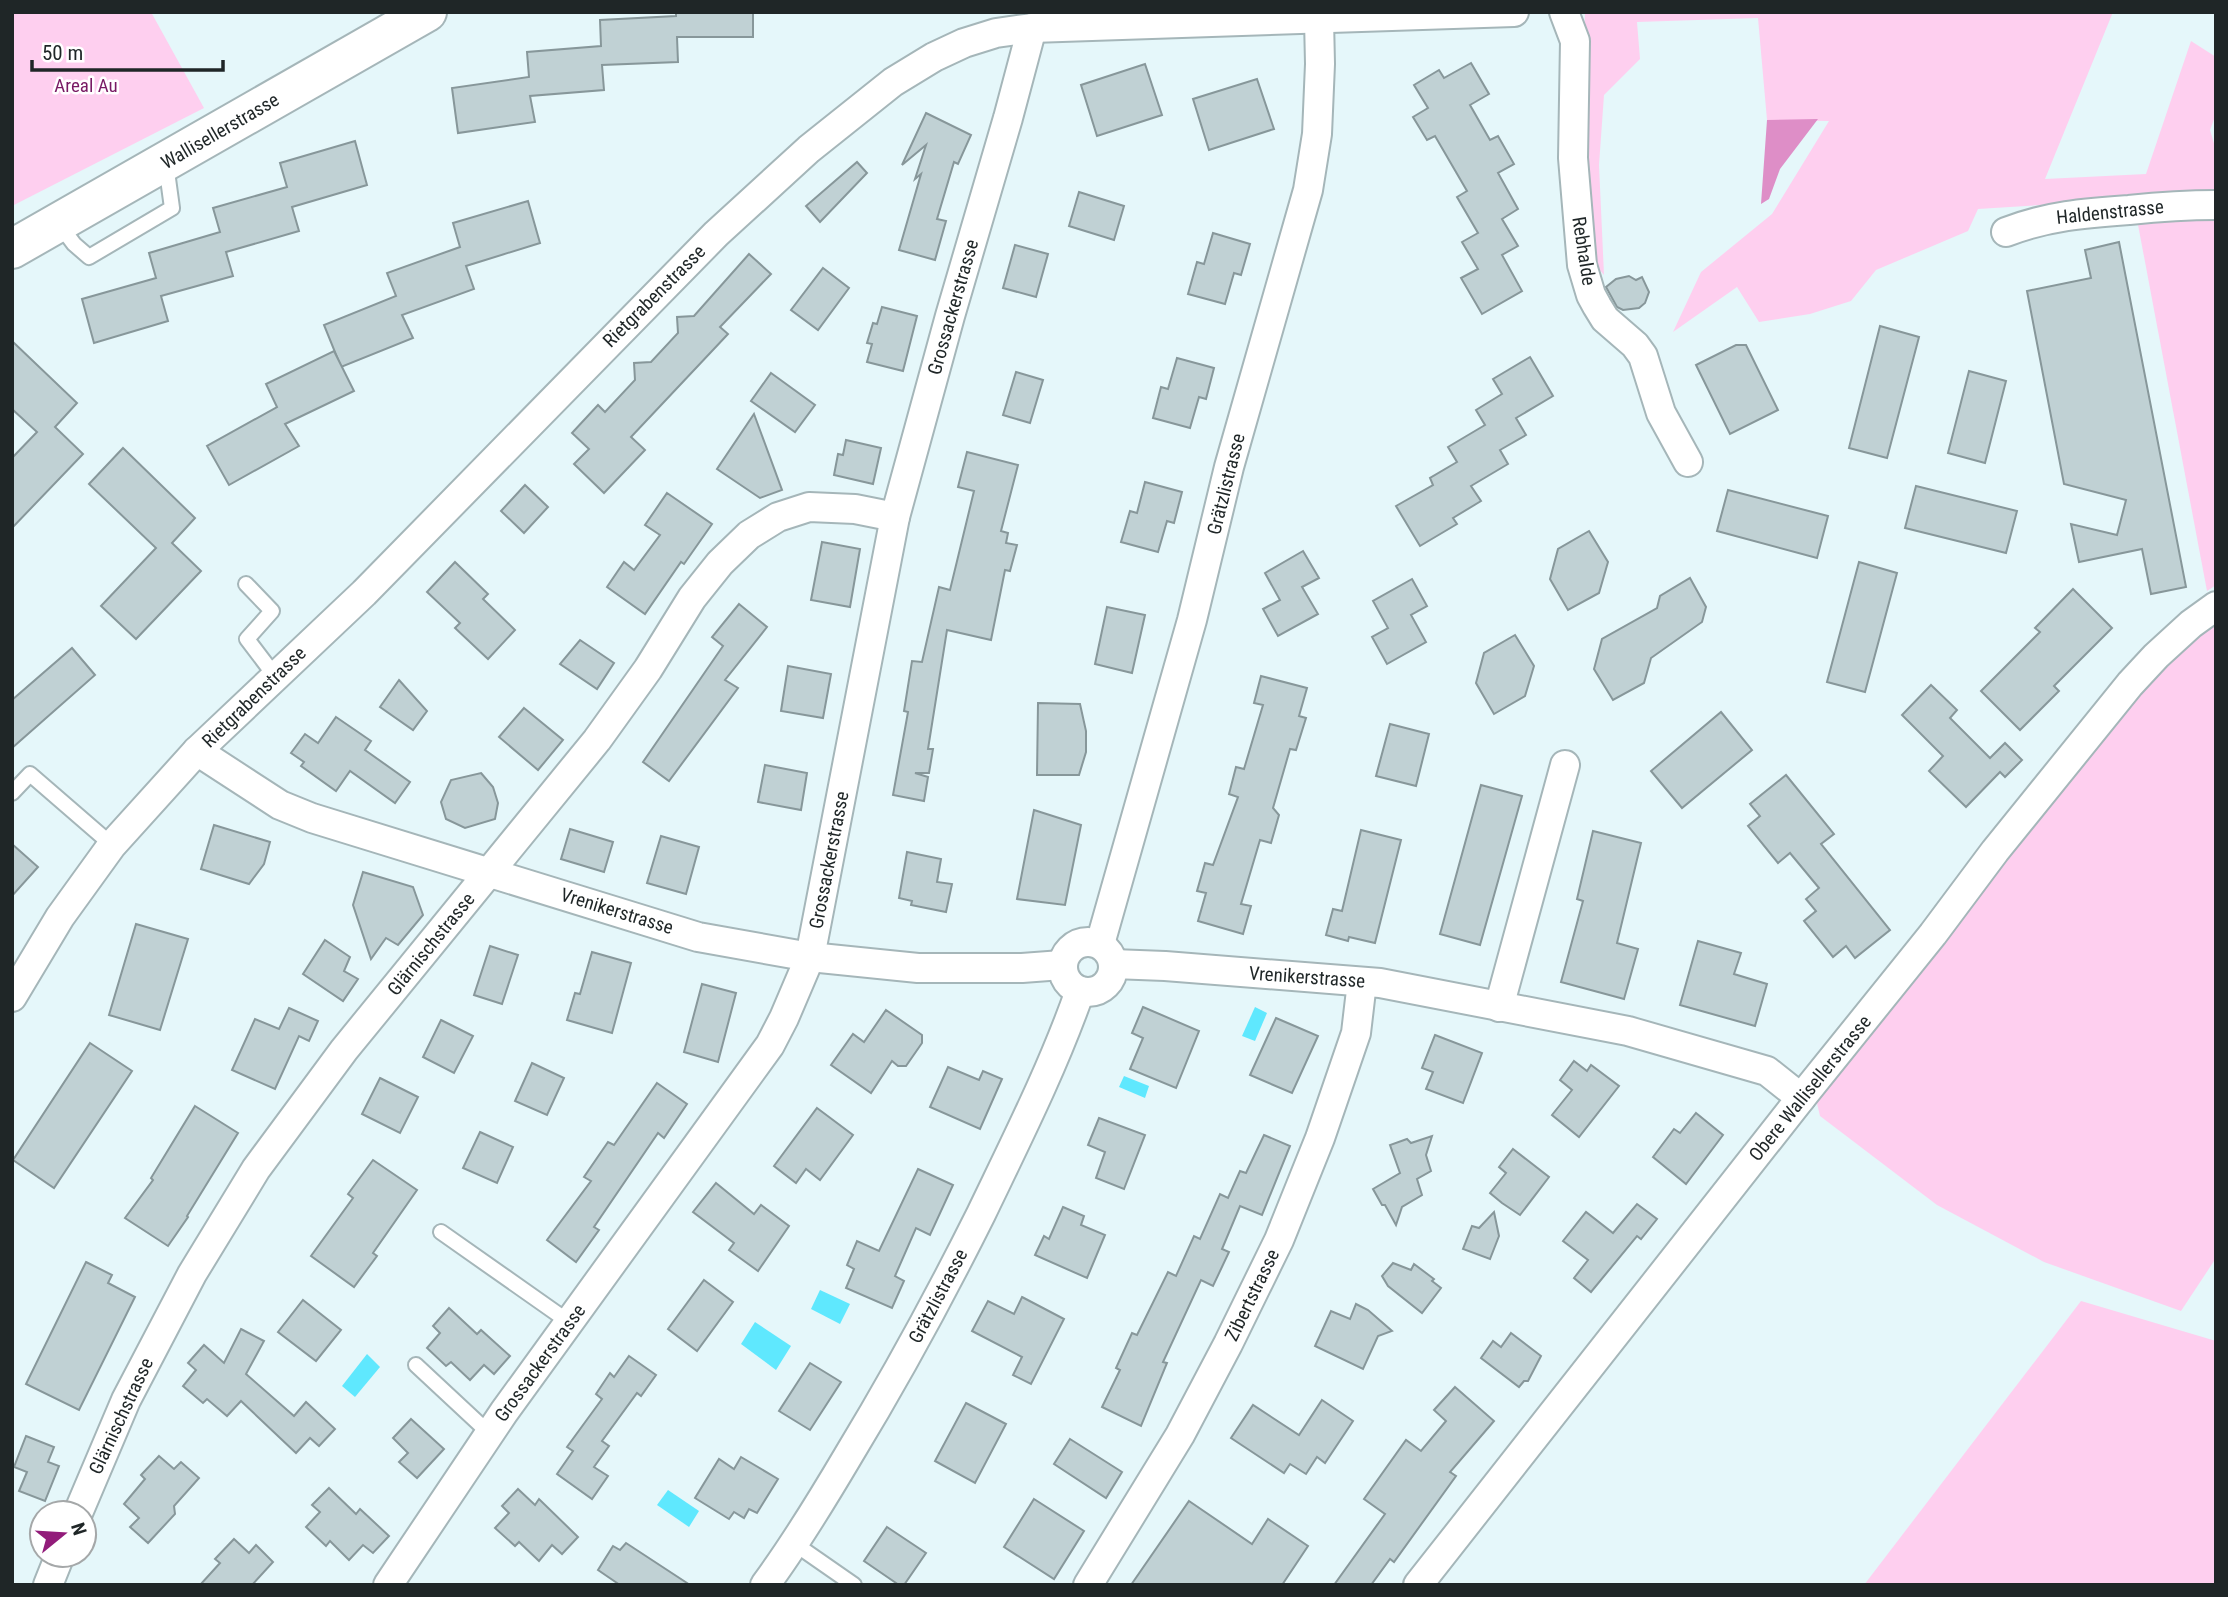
<svg xmlns="http://www.w3.org/2000/svg" width="2228" height="1597" font-family="'Roboto Condensed',sans-serif">
  <style>
    .green { fill: #fecfef }
    .forest { fill: #de8ec7 }
    .water { fill: #5fe8fe }
    .building { fill: #c0d1d4; stroke: #87979a; stroke-width: 2 }
    .lines { fill: none; stroke-linecap: round; stroke-linejoin: round }
    .service-casing { stroke: #a5b6b9; stroke-width: 18 }
    .minor-casing { stroke: #a5b6b9; stroke-width: 32 }
    .secondary-casing { stroke: #a5b6b9; stroke-width: 42 }
    .service { stroke: #fff; stroke-width: 14 }
    .minor { stroke: #fff; stroke-width: 28 }
    .secondary { stroke: #fff; stroke-width: 38 }
    .labels { text-anchor: middle; dominant-baseline: central; stroke-width: 5; stroke-linejoin: round; paint-order: stroke }
    .park-label { font-size: 19px; fill: #781a64; stroke: #fff }
    .street-label { font-size: 19px; fill: #1f2627; stroke: #fff }
  </style>
  <rect width="100%" height="100%" fill="#e5f7fa"/>
  <g class="green">
    <polygon points="12,12 151,12 204,108 12,206"/>
    <polygon points="1585,12 2113,12 2045,179 2146,174 2191,41 2216,57 2216,114 2210,130 2216,150 2216,193 2144,194 2040,205 1978,209 1968,231 1876,270 1851,301 1810,314 1759,322 1737,287 1673,332 1701,272 1772,214 1829,121 1767,120 1758,18 1637,22 1640,59 1604,95 1599,165 1604,275 1593,262 1581,138"/>
    <polygon points="2216,212 2216,585 2207,591 2136,214"/>
    <polygon points="2216,620 2216,1258 2181,1311 2044,1262 1937,1205 1820,1116 1816,1099 2162,661"/>
    <polygon points="2081,1301 2216,1341 2216,1585 1864,1585"/>
  </g>
  <polygon class="forest" points="1818,119 1780,169 1769,199 1761,204 1767,120"/>
  <g class="water">
    <polygon points="1255,1007 1267,1013 1255,1041 1242,1036"/>
    <polygon points="1124,1076 1149,1086 1145,1098 1119,1087"/>
    <polygon points="820,1290 850,1304 840,1324 811,1309"/>
    <polygon points="755,1322 791,1346 776,1370 741,1344"/>
    <polygon points="367,1354 380,1367 355,1397 342,1386"/>
    <polygon points="668,1490 699,1511 689,1527 657,1505"/>
  </g>
  <g class="building">
    <polygon points="676,12 753,12 753,37 677,37 678,62 602,65 604,90 530,96 535,122 458,133 452,88 529,77 527,52 601,46 600,20 676,16"/>
    <polygon points="1471,63 1489,94 1470,105 1490,140 1498,136 1514,164 1498,173 1518,209 1502,219 1518,246 1502,255 1522,291 1482,314 1461,278 1478,269 1462,242 1478,233 1457,197 1467,191 1435,136 1427,140 1413,117 1428,108 1414,85 1439,70 1444,78"/>
    <polygon points="1145,64 1162,115 1097,136 1081,85"/>
    <polygon points="1257,79 1274,129 1209,150 1193,99"/>
    <polygon points="926,113 971,135 958,164 954,162 937,219 946,221 935,260 899,250 921,174 915,179 926,145 902,165"/>
    <polygon points="355,141 367,185 292,207 299,231 226,252 233,276 161,296 168,321 94,343 82,299 156,278 149,253 220,232 213,208 287,187 280,163"/>
    <polygon points="857,162 867,173 820,222 806,206"/>
    <polygon points="1079,192 1124,206 1114,240 1069,226"/>
    <polygon points="528,201 540,243 466,266 474,289 402,315 413,338 341,367 324,325 396,296 387,273 460,247 453,223"/>
    <polygon points="1213,233 1250,244 1241,275 1234,273 1225,304 1188,294 1197,262 1204,264"/>
    <polygon points="2119,242 2186,587 2151,594 2142,549 2079,562 2071,524 2117,535 2126,500 2064,484 2027,291 2091,278 2085,250"/>
    <polygon points="1015,245 1048,254 1036,297 1003,288"/>
    <polygon points="749,254 771,274 720,327 728,334 631,437 645,450 604,493 574,464 589,449 572,433 598,405 605,412 635,380 634,363 651,362 678,333 677,317 694,316"/>
    <polygon points="823,268 849,288 818,330 791,310"/>
    <polygon points="1629,276 1636,280 1642,277 1649,292 1645,303 1639,308 1623,310 1617,307 1606,287 1616,279"/>
    <polygon points="882,307 917,316 903,371 867,362 872,344 867,343 873,323 877,324"/>
    <polygon points="1880,326 1919,337 1887,458 1849,448"/>
    <polygon points="12,341 77,403 55,427 83,454 12,528 12,458 37,432 12,409"/>
    <polygon points="1736,345 1746,345 1778,410 1730,434 1696,365"/>
    <polygon points="334,351 354,391 285,424 299,446 229,485 207,446 277,407 266,384"/>
    <polygon points="1530,357 1553,396 1516,418 1526,435 1500,450 1508,464 1471,486 1481,501 1453,518 1457,524 1420,546 1396,506 1433,485 1430,478 1457,462 1448,447 1485,425 1476,410 1502,394 1493,379"/>
    <polygon points="1177,358 1214,368 1206,399 1199,397 1190,428 1153,418 1161,387 1168,389"/>
    <polygon points="1969,371 2006,381 1985,463 1948,453"/>
    <polygon points="1016,372 1043,380 1030,423 1003,415"/>
    <polygon points="771,373 815,405 795,432 751,401"/>
    <polygon points="754,414 782,490 760,498 717,469"/>
    <polygon points="846,440 881,448 873,484 834,475 838,454 843,455"/>
    <polygon points="123,448 195,518 172,543 201,571 136,639 101,606 156,548 89,484"/>
    <polygon points="967,452 1018,465 1001,531 1008,533 1006,543 1017,545 1010,571 1005,570 991,640 947,630 928,749 933,749 929,773 915,773 928,777 924,801 893,795 908,712 904,711 912,661 922,662 939,587 950,590 974,491 958,487"/>
    <polygon points="1145,482 1182,492 1174,523 1167,521 1158,552 1121,542 1130,511 1137,513"/>
    <polygon points="525,485 548,507 524,533 501,511"/>
    <polygon points="1916,486 2017,511 2006,553 1905,528"/>
    <polygon points="1728,490 1828,516 1817,558 1717,531"/>
    <polygon points="667,493 712,524 684,564 681,562 645,614 607,587 624,562 634,570 660,535 645,525"/>
    <polygon points="1589,531 1608,562 1599,593 1568,610 1550,579 1558,549"/>
    <polygon points="822,542 860,549 850,607 811,600"/>
    <polygon points="1303,551 1319,578 1302,587 1318,614 1278,636 1263,609 1280,600 1265,573"/>
    <polygon points="455,562 488,594 483,599 515,630 488,659 455,628 460,623 427,592"/>
    <polygon points="1859,562 1897,573 1865,692 1827,682"/>
    <polygon points="1690,578 1706,607 1702,622 1651,658 1644,683 1613,700 1594,669 1602,639 1657,608 1660,596"/>
    <polygon points="1412,579 1427,606 1411,615 1426,642 1387,664 1372,637 1388,628 1373,601"/>
    <polygon points="2073,589 2112,628 2054,686 2059,691 2020,730 1981,691 2040,632 2035,628"/>
    <polygon points="739,604 767,627 725,680 738,688 669,781 643,762 723,646 712,637"/>
    <polygon points="1107,607 1145,615 1132,673 1095,664"/>
    <polygon points="1515,635 1534,666 1525,696 1494,714 1476,683 1484,653"/>
    <polygon points="580,640 614,663 597,689 560,664"/>
    <polygon points="72,648 95,675 12,748 12,700"/>
    <polygon points="788,666 831,674 823,718 781,711"/>
    <polygon points="1261,676 1307,688 1299,716 1306,718 1296,750 1290,749 1273,808 1279,815 1271,843 1260,840 1241,904 1251,906 1243,934 1198,921 1206,893 1197,891 1205,863 1213,865 1238,797 1229,794 1236,767 1244,769 1263,705 1254,703"/>
    <polygon points="399,680 427,711 413,730 380,707"/>
    <polygon points="1931,685 1957,710 1950,718 1990,758 2005,743 2022,760 2005,777 2000,772 1966,807 1929,771 1943,756 1902,715"/>
    <polygon points="1038,703 1080,704 1086,731 1086,752 1079,775 1037,775"/>
    <polygon points="524,708 563,740 538,770 499,737"/>
    <polygon points="1721,712 1752,750 1682,808 1651,771"/>
    <polygon points="336,717 371,741 365,750 410,782 395,803 350,771 336,791 301,766 304,762 291,753 305,734 318,743"/>
    <polygon points="1390,724 1429,734 1416,786 1376,776"/>
    <polygon points="765,765 807,773 801,810 758,802"/>
    <polygon points="481,773 493,787 498,803 495,819 465,828 446,819 441,802 451,780"/>
    <polygon points="1786,775 1834,834 1821,844 1890,930 1855,958 1846,946 1833,957 1804,921 1816,911 1806,899 1819,888 1790,853 1778,863 1748,826 1760,816 1750,804"/>
    <polygon points="1481,785 1522,796 1480,945 1440,934"/>
    <polygon points="1034,810 1081,825 1065,905 1017,899"/>
    <polygon points="214,825 270,842 264,864 249,884 201,869"/>
    <polygon points="570,829 613,842 604,872 561,859"/>
    <polygon points="1361,830 1401,840 1375,943 1349,937 1348,941 1326,935 1333,909 1342,911"/>
    <polygon points="1593,831 1641,843 1617,943 1638,949 1624,999 1561,982 1583,901 1577,899"/>
    <polygon points="661,836 699,847 686,894 647,883"/>
    <polygon points="12,844 38,867 12,896"/>
    <polygon points="907,852 941,859 937,882 952,884 946,912 911,905 912,901 899,898"/>
    <polygon points="363,872 413,887 423,915 398,945 386,938 371,959 353,905"/>
    <polygon points="136,924 188,939 160,1030 109,1015"/>
    <polygon points="325,940 350,957 344,971 358,979 343,1001 303,974"/>
    <polygon points="1698,941 1741,953 1734,974 1767,984 1755,1026 1680,1005"/>
    <polygon points="490,946 518,955 502,1004 474,995"/>
    <polygon points="592,952 631,963 612,1033 567,1020 575,993 580,994"/>
    <polygon points="702,984 736,993 718,1062 684,1052"/>
    <polygon points="1143,1007 1199,1031 1176,1088 1130,1069 1143,1038 1132,1033"/>
    <polygon points="289,1008 318,1021 309,1041 299,1036 275,1089 232,1070 255,1019 279,1029"/>
    <polygon points="886,1010 922,1035 922,1043 906,1066 898,1066 892,1061 871,1093 831,1065 853,1034 864,1042"/>
    <polygon points="1276,1018 1318,1036 1292,1093 1250,1075"/>
    <polygon points="441,1020 473,1036 454,1073 423,1057"/>
    <polygon points="1435,1035 1482,1053 1463,1103 1426,1089 1433,1072 1422,1068"/>
    <polygon points="90,1043 132,1071 54,1188 13,1160"/>
    <polygon points="1574,1061 1587,1071 1591,1065 1619,1086 1579,1137 1552,1115 1572,1090 1560,1080"/>
    <polygon points="532,1063 564,1078 547,1115 515,1101"/>
    <polygon points="948,1067 979,1080 983,1071 1002,1079 980,1129 930,1107"/>
    <polygon points="380,1078 418,1097 400,1133 362,1114"/>
    <polygon points="657,1083 687,1104 664,1138 658,1133 594,1227 599,1230 576,1262 547,1240 591,1181 584,1177 608,1142 614,1145"/>
    <polygon points="195,1106 238,1133 187,1216 188,1217 168,1246 125,1218 153,1180 151,1178"/>
    <polygon points="817,1108 853,1135 820,1180 806,1169 796,1183 774,1166"/>
    <polygon points="1696,1113 1723,1135 1686,1184 1653,1157 1674,1129 1680,1133"/>
    <polygon points="1099,1118 1145,1135 1124,1189 1096,1178 1105,1152 1088,1145"/>
    <polygon points="480,1132 513,1147 497,1183 463,1168"/>
    <polygon points="1264,1135 1290,1146 1262,1215 1240,1206 1222,1249 1229,1252 1213,1286 1201,1280 1163,1362 1167,1363 1141,1426 1102,1407 1120,1370 1116,1368 1132,1333 1137,1335 1168,1272 1176,1276 1194,1236 1200,1239 1220,1194 1228,1198 1240,1171 1246,1173"/>
    <polygon points="1432,1136 1426,1155 1431,1171 1417,1179 1422,1195 1402,1207 1396,1225 1385,1205 1382,1205 1373,1189 1400,1173 1390,1145 1407,1139 1411,1143"/>
    <polygon points="1513,1149 1549,1177 1520,1215 1502,1203 1490,1193 1506,1173 1499,1167"/>
    <polygon points="373,1160 417,1190 373,1253 377,1256 354,1287 311,1256 353,1198 348,1194"/>
    <polygon points="918,1169 953,1185 930,1235 916,1228 895,1276 904,1281 892,1308 846,1288 854,1269 847,1265 857,1241 879,1251"/>
    <polygon points="716,1183 754,1214 761,1205 789,1226 758,1271 729,1250 734,1243 693,1212"/>
    <polygon points="1637,1204 1657,1219 1641,1239 1637,1236 1591,1292 1574,1278 1588,1260 1563,1241 1586,1212 1613,1233"/>
    <polygon points="1063,1207 1084,1216 1081,1225 1105,1235 1087,1278 1035,1255 1044,1236 1049,1239"/>
    <polygon points="1494,1212 1499,1236 1490,1259 1463,1249 1472,1226 1479,1228"/>
    <polygon points="86,1262 112,1275 108,1283 135,1297 79,1410 26,1384"/>
    <polygon points="1393,1263 1411,1270 1414,1264 1434,1279 1432,1281 1441,1288 1422,1313 1388,1286 1382,1276"/>
    <polygon points="704,1280 733,1302 697,1351 668,1329"/>
    <polygon points="1022,1297 1064,1319 1031,1384 1013,1375 1022,1357 972,1331 988,1301 1014,1314"/>
    <polygon points="303,1300 341,1330 316,1361 278,1332"/>
    <polygon points="1356,1304 1368,1310 1392,1331 1378,1336 1363,1369 1315,1346 1331,1311 1350,1319"/>
    <polygon points="449,1308 477,1334 481,1330 510,1356 494,1374 484,1365 470,1380 451,1362 446,1366 427,1348 440,1333 433,1326"/>
    <polygon points="241,1329 264,1341 246,1374 294,1416 306,1402 335,1429 319,1446 310,1438 296,1453 241,1401 227,1416 207,1399 203,1403 183,1386 196,1370 188,1363 204,1345 224,1363"/>
    <polygon points="1511,1333 1541,1356 1528,1381 1524,1381 1519,1387 1481,1358 1493,1341 1501,1347"/>
    <polygon points="629,1356 656,1375 641,1396 637,1393 602,1441 609,1446 594,1467 608,1476 592,1499 557,1474 573,1451 567,1447 602,1399 596,1394 610,1373 614,1377"/>
    <polygon points="810,1363 841,1382 810,1430 779,1411"/>
    <polygon points="1455,1387 1494,1421 1450,1472 1456,1476 1394,1562 1390,1559 1371,1585 1334,1585 1385,1514 1364,1499 1406,1440 1421,1451 1446,1421 1434,1410"/>
    <polygon points="1322,1400 1353,1421 1325,1463 1317,1457 1306,1474 1290,1464 1284,1473 1231,1438 1253,1405 1299,1435"/>
    <polygon points="966,1403 1006,1424 975,1483 935,1461"/>
    <polygon points="411,1419 444,1449 417,1478 399,1462 408,1453 393,1438"/>
    <polygon points="26,1436 54,1447 48,1462 59,1466 45,1501 19,1491 27,1472 14,1467"/>
    <polygon points="1070,1439 1122,1472 1106,1498 1054,1464"/>
    <polygon points="159,1456 174,1469 181,1462 199,1478 174,1506 175,1514 148,1543 130,1527 139,1518 124,1504 145,1479 141,1475"/>
    <polygon points="741,1457 778,1479 757,1513 749,1509 744,1518 734,1512 729,1519 695,1498 719,1459 734,1469"/>
    <polygon points="329,1488 356,1514 360,1509 389,1536 373,1553 363,1545 349,1560 330,1541 326,1546 306,1527 320,1512 312,1505"/>
    <polygon points="518,1489 535,1505 539,1499 578,1537 562,1554 552,1545 539,1561 519,1542 515,1546 495,1528 509,1513 502,1506"/>
    <polygon points="1034,1499 1084,1531 1054,1579 1004,1547"/>
    <polygon points="1189,1501 1252,1544 1268,1519 1308,1546 1282,1585 1131,1585"/>
    <polygon points="887,1527 926,1553 904,1585 899,1585 864,1561"/>
    <polygon points="234,1539 249,1553 256,1545 273,1562 252,1585 200,1585 220,1563 215,1559"/>
    <polygon points="626,1543 690,1585 620,1585 598,1570 613,1546 620,1550"/>
  </g>
  <g class="lines">
    <defs>
      <g id="service">
        <polyline points="59,224 74,244 89,257 172,208 166,164"/>
        <polyline points="246,584 272,611 247,639 275,676"/>
        <polyline points="12,793 30,774 112,845"/>
        <polyline points="441,1232 569,1322"/>
        <polyline points="416,1365 489,1433"/>
        <polyline points="795,1544 854,1585"/>
      </g>
      <g id="minor">
        <polyline points="1564,12 1575,41 1573,158 1582,265 1591,295 1597,306 1605,319 1635,345 1643,356 1661,413 1688,462"/>
        <path d="M2006,232C2047,216 2085,213 2129,210C2158,207 2187,205 2216,205"/>
        <polyline points="197,751 280,805 312,818 698,937 810,957 918,968 1022,968 1062,965"/>
        <circle cx="1088" cy="967" r="25"/>
        <polyline points="1100,944 1192,620 1229,467 1308,190 1317,134 1320,64 1319,19"/>
        <polyline points="1113,964 1165,966 1380,983 1628,1031 1767,1071 1801,1098"/>
        <polyline points="12,997 60,917 112,845 197,751 364,593 716,234 809,149 893,82 934,57 964,43 996,33 1032,28 1514,12"/>
        <polyline points="1499,1007 1565,765"/>
        <polyline points="78,1513 126,1400 192,1274 256,1169 344,1050 597,740 648,669 692,598 720,563 749,535 778,517 809,507 855,509 895,517"/>
        <polyline points="48,1585 60,1555"/>
        <polyline points="388,1585 504,1412 770,1045 784,1018 810,957 895,517 950,316 1008,118 1032,28"/>
        <path d="M765,1585C796,1543 822,1500 848,1456C896,1377 940,1296 981,1214C1016,1141 1053,1068 1080,991"/>
        <polyline points="1088,1585 1180,1435 1228,1344 1279,1240 1320,1138 1356,1033 1362,982"/>
        <polyline points="1418,1585 1801,1098 1933,934 1995,851 2130,684 2156,656 2191,624 2216,606"/>
      </g>
      <polyline id="secondary" points="12,249 427,12"/>
    </defs>
    <use href="#service" class="service-casing"/>
    <use href="#minor" class="minor-casing"/>
    <use href="#secondary" class="secondary-casing"/>
    <use href="#service" class="service"/>
    <use href="#minor" class="minor"/>
    <use href="#secondary" class="secondary"/>
  </g>
  <g class="labels">
    <g class="park-label">
      <text x="86" y="85">Areal Au</text>
    </g>
    <g class="street-label">
      <text transform="translate(220 131) rotate(-30)">Wallisellerstrasse</text>
      <text transform="translate(2110 212) rotate(-6)">Haldenstrasse</text>
      <text transform="translate(1584 251) rotate(81)">Rebhalde</text>
      <text transform="translate(654 296) rotate(-45)">Rietgrabenstrasse</text>
      <text transform="translate(953 307) rotate(-74)">Grossackerstrasse</text>
      <text transform="translate(1226 484) rotate(-76)">Grätzlistrasse</text>
      <text transform="translate(254 697) rotate(-44)">Rietgrabenstrasse</text>
      <text transform="translate(829 860) rotate(-79)">Grossackerstrasse</text>
      <text transform="translate(617 911) rotate(17)">Vrenikerstrasse</text>
      <text transform="translate(431 944) rotate(-51)">Glärnischstrasse</text>
      <text transform="translate(1307 977) rotate(4)">Vrenikerstrasse</text>
      <text transform="translate(1810 1088) rotate(-51)">Obere Wallisellerstrasse</text>
      <text transform="translate(1252 1295) rotate(-64)">Zibertstrasse</text>
      <text transform="translate(938 1296) rotate(-62)">Grätzlistrasse</text>
      <text transform="translate(540 1363) rotate(-54)">Grossackerstrasse</text>
      <text transform="translate(121 1416) rotate(-65)">Glärnischstrasse</text>
    </g>
  </g>
  <rect width="2228" height="1597" fill="none" stroke="#1f2627" stroke-width="28"/>
  <g transform="translate(63 1534) rotate(72)"><circle r="33" fill="#ffffff" stroke="#a5a8a9" stroke-width="2"/>
  <path d="M0-5L12 26L0 18L-12 26Z" fill="#921c7a"/>
  <text y="-10" font-size="19" font-weight="bold" text-anchor="middle" fill="#1f2627">N</text>
  </g>
  <path d="M32 60v10h191v-10" fill="none" stroke="#1f2627" stroke-width="3.5"/>
  <text x="42" y="60" font-size="21" fill="#1f2627" stroke="#ffffff" stroke-width="5" paint-order="stroke">50 m</text>
</svg>
